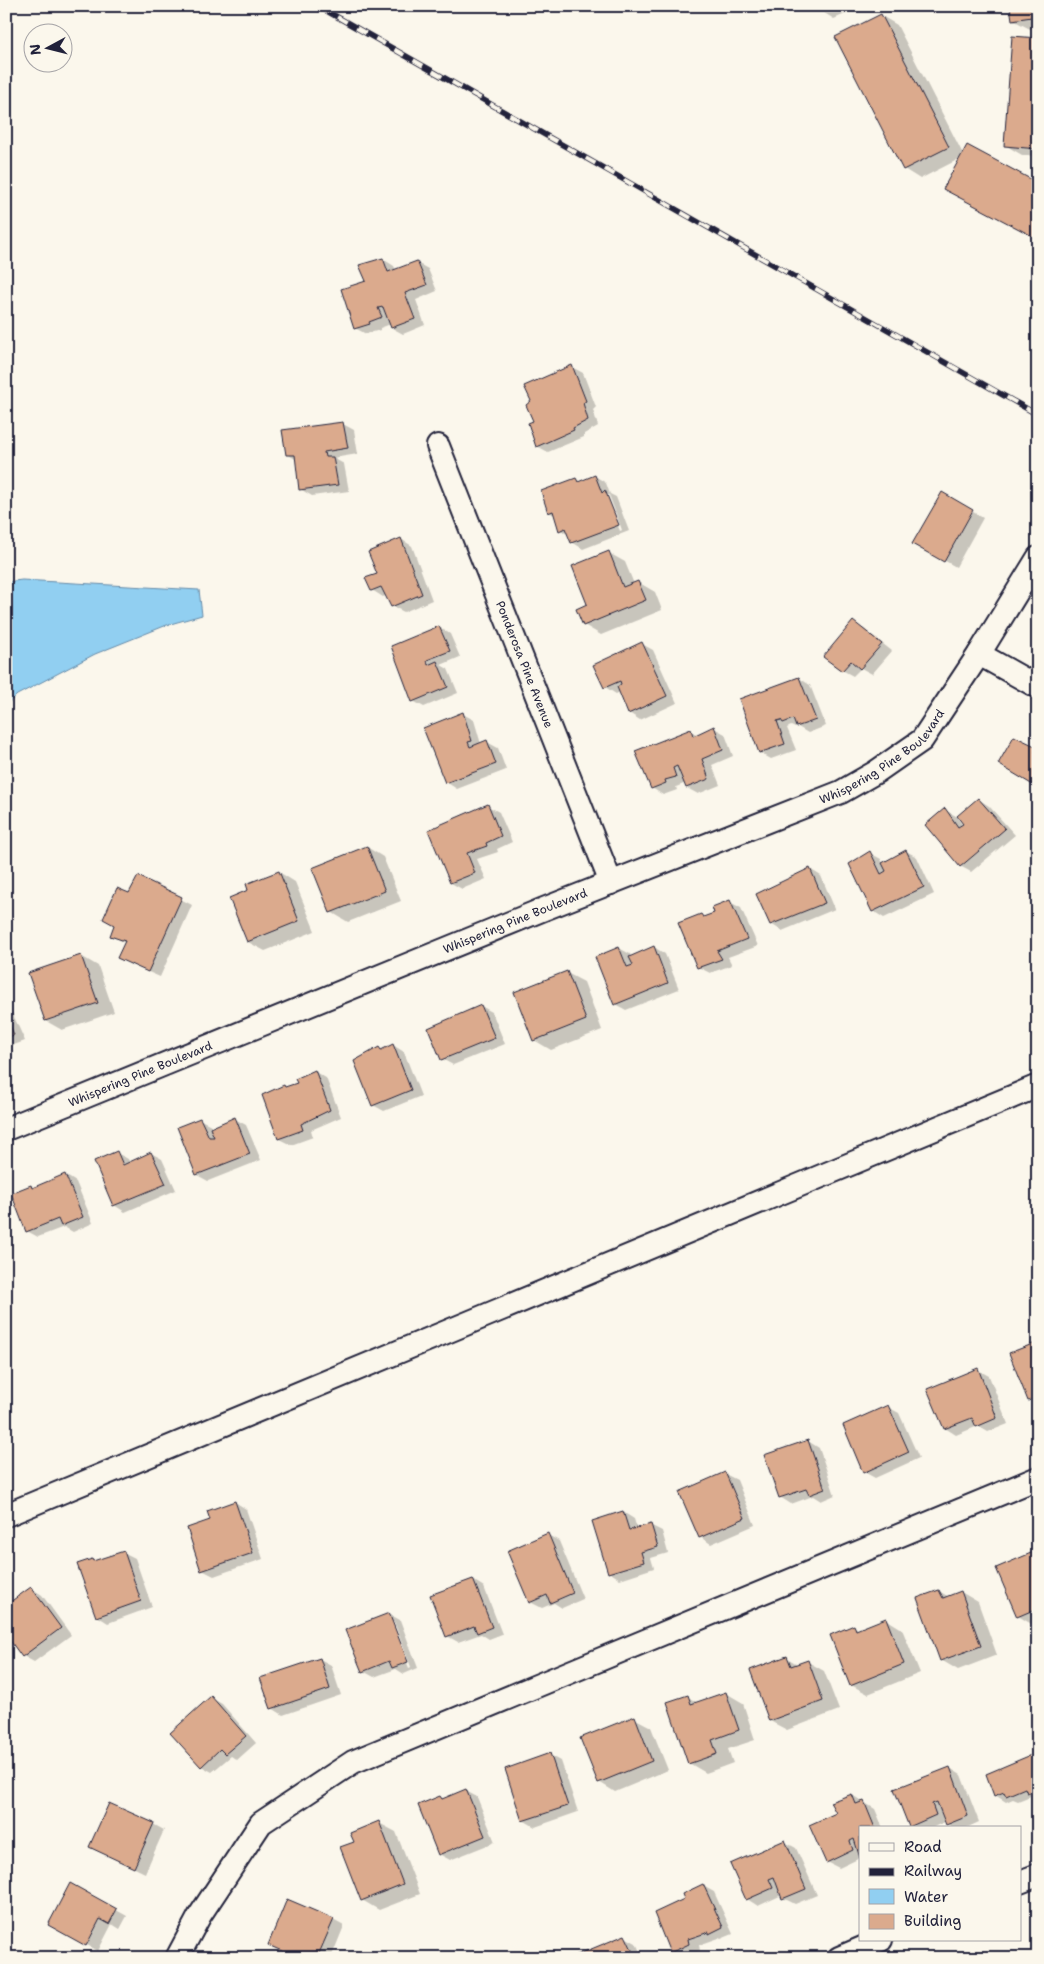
<svg xmlns="http://www.w3.org/2000/svg" width="1044" height="1964" font-family="'Shantell Sans',sans-serif">
  <style>
    .water { fill: #91cff1; stroke: #658aa8 }
    .shadow { fill: #0003; fill-rule: evenodd }
    .building { fill: #dbaa8d; stroke: #22223b }
    .lines { fill: none; stroke-linecap: round; stroke-linejoin: round }
    .street-casing { stroke: #22223b; stroke-width: 26 }
    .street { stroke: #fbf7ec; stroke-width: 22 }
    .rail-casing { stroke: #22223b; stroke-width: 5.5 }
    .rail { stroke: #fbf7ec; stroke-width: 4; stroke-dasharray: 11; stroke-linecap: butt }
    .labels { text-anchor: middle; dominant-baseline: central; stroke-width: 4; stroke-linejoin: round; paint-order: stroke }
    .street-label { font-size: 12px; fill: #22223b; stroke: #fbf7ec }
  </style>
  <rect width="100%" height="100%" fill="#fbf7ec"/>
  <filter id="ink" filterUnits="userSpaceOnUse"><feTurbulence type="fractalNoise" baseFrequency=".02" numOctaves="2"/><feDisplacementMap in="SourceGraphic" scale="10" xChannelSelector="R" yChannelSelector="G"/><feConvolveMatrix kernelMatrix="1 2 1 2 8 2 1 2 1" color-interpolation-filters="sRGB"/></filter>
  <g filter="url(#ink)">
    <polygon class="water" points="22,580 199,590 202,615 167,625 95,654 17,695 6,705 6,582"/>
    <g class="shadow">
      <polygon points="816,6 863,6 834,19 818,9"/>
      <polygon points="1006,6 1038,6 1038,28 1030,29 1013,20 1011,9"/>
      <polygon points="880,15 897,25 963,154 961,158 920,179 904,169"/>
      <polygon points="1038,39 1038,156 1022,155 1005,145"/>
      <polygon points="383,259 394,266 396,270 417,263 428,269 437,291 416,300 425,325 403,334 392,328 391,324 380,328 380,330 366,334 355,328 367,282"/>
      <polygon points="572,367 583,373 596,407 593,410 598,426 584,434 584,437 548,452 537,446 535,422"/>
      <polygon points="343,424 354,430 358,454 333,458 344,464 349,491 312,496 300,489 297,460 287,454"/>
      <path d="M595,476L606,483L610,494L616,497L629,531L583,549L572,542L569,535L560,530L556,516L549,512L576,479L581,482ZM606,495H609L622,530L620,531Z"/>
      <polygon points="942,493 983,518 956,567 913,543"/>
      <polygon points="401,539 412,546 432,600 404,612 392,606 387,595 383,597 372,590 379,574"/>
      <polygon points="609,553 625,562 634,584 638,582 655,592 662,610 601,635 584,625 589,605"/>
      <polygon points="853,623 864,629 892,651 872,674 861,668 853,676 842,670"/>
      <polygon points="439,627 450,634 460,657 441,665 448,669 458,693 424,707 413,701 392,647"/>
      <polygon points="642,644 653,650 677,703 640,720 629,713 620,692 616,694 605,687"/>
      <polygon points="799,678 810,685 826,726 808,733 798,727 795,728 791,726 787,728 796,750 771,759 760,753"/>
      <polygon points="463,714 474,720 481,744 487,742 498,748 506,770 457,789 446,782"/>
      <polygon points="714,728 725,734 733,756 712,765 720,785 698,794 687,788 686,783 676,787 677,790 663,795 652,788 691,731 698,735"/>
      <polygon points="978,799 989,806 1015,835 971,872 960,866 945,810 956,816 963,826"/>
      <polygon points="488,806 499,812 512,842 497,849 498,852 477,859 486,879 462,889 451,883"/>
      <polygon points="367,847 383,857 401,901 348,922 331,912"/>
      <polygon points="906,851 917,857 934,894 884,918 873,911 870,853 881,859 883,864"/>
      <polygon points="810,869 821,876 835,909 782,931 771,924"/>
      <polygon points="279,872 295,882 315,931 265,951 248,942 250,891"/>
      <polygon points="138,877 192,905 160,977 130,964 125,943 111,935"/>
      <polygon points="730,902 741,908 758,946 728,957 732,965 710,973 698,967 701,915 705,918 716,914"/>
      <polygon points="654,947 665,954 679,989 626,1010 615,1004 619,948 630,954 631,957"/>
      <polygon points="81,956 98,966 114,1012 62,1030 46,1021"/>
      <polygon points="567,973 584,982 602,1030 551,1050 534,1040"/>
      <polygon points="6,999 25,1041 11,1046 13,1052 6,1056"/>
      <polygon points="481,1006 492,1012 505,1044 453,1065 442,1059"/>
      <polygon points="393,1045 404,1052 421,1096 384,1111 373,1105 379,1048 383,1051"/>
      <polygon points="315,1072 326,1078 341,1117 311,1130 313,1137 291,1145 279,1139 264,1095 284,1086 287,1088 298,1083"/>
      <polygon points="199,1119 211,1125 212,1128 235,1119 246,1125 261,1160 208,1181 197,1175 179,1128"/>
      <polygon points="117,1153 128,1159 130,1163 151,1153 162,1159 176,1190 125,1212 114,1205"/>
      <polygon points="65,1175 76,1182 93,1223 73,1232 64,1227 38,1237 27,1231 31,1186 34,1189"/>
      <polygon points="1038,1344 1038,1405 1029,1400"/>
      <polygon points="978,1370 989,1376 1008,1424 988,1432 978,1426 956,1435 945,1428"/>
      <polygon points="888,1407 899,1413 919,1458 875,1478 864,1472"/>
      <polygon points="808,1441 819,1448 835,1495 821,1501 813,1496 791,1504 780,1497"/>
      <polygon points="725,1474 737,1480 755,1525 711,1544 700,1537"/>
      <polygon points="235,1502 246,1509 263,1559 214,1576 202,1570 212,1521"/>
      <polygon points="623,1512 634,1519 637,1529 650,1525 662,1531 668,1553 651,1558 654,1568 620,1579 609,1572"/>
      <polygon points="548,1535 559,1541 583,1599 562,1608 554,1603 542,1608 530,1602"/>
      <polygon points="1038,1551 1038,1624 1035,1626 1018,1616"/>
      <polygon points="123,1552 135,1558 152,1607 108,1623 97,1616 92,1560 95,1562"/>
      <polygon points="473,1580 484,1587 502,1634 489,1639 481,1634 458,1642 447,1636"/>
      <polygon points="31,1588 42,1595 71,1635 34,1662 23,1656"/>
      <polygon points="939,1591 949,1597 961,1592 978,1602 997,1655 958,1670 941,1660"/>
      <path d="M389,1614L400,1620L418,1668L404,1674L396,1669L374,1677L363,1671ZM391,1622H394L411,1667L409,1668Z"/>
      <polygon points="886,1619 902,1629 920,1673 868,1694 851,1685 854,1626 859,1630"/>
      <polygon points="787,1658 799,1665 808,1662 824,1671 839,1710 787,1730 770,1721"/>
      <polygon points="320,1659 331,1665 341,1695 283,1715 272,1708"/>
      <polygon points="726,1693 743,1703 755,1740 728,1749 733,1763 706,1773 689,1763 688,1697 698,1703"/>
      <polygon points="211,1698 222,1704 256,1743 237,1760 231,1756 212,1772 201,1766"/>
      <polygon points="634,1718 651,1727 668,1770 615,1792 599,1782"/>
      <polygon points="6,1738 12,1741 6,1757"/>
      <polygon points="1038,1753 1038,1798 1033,1795 1018,1801 1013,1799 1006,1802 995,1795"/>
      <polygon points="550,1755 561,1761 578,1812 535,1827 523,1820"/>
      <polygon points="950,1768 961,1775 979,1822 966,1828 954,1828 947,1824 946,1821 932,1828 910,1826"/>
      <polygon points="466,1791 477,1797 495,1842 450,1860 439,1854 440,1797 444,1799"/>
      <polygon points="852,1795 875,1809 883,1828 860,1828 860,1858 839,1868 827,1862 838,1814"/>
      <polygon points="379,1823 396,1832 420,1894 379,1910 362,1900 355,1843"/>
      <polygon points="153,1824 164,1830 145,1873 91,1847"/>
      <polygon points="785,1842 796,1848 817,1895 795,1904 783,1898 782,1895 758,1906 747,1899"/>
      <polygon points="71,1885 127,1916 120,1929 112,1924 98,1951 49,1924"/>
      <polygon points="703,1886 714,1892 733,1934 721,1939 719,1938 699,1945 700,1951 681,1958 671,1952 686,1900"/>
      <polygon points="333,1920 344,1926 331,1958 297,1958 269,1944"/>
      <polygon points="625,1937 636,1943 643,1958 573,1958"/>
    </g>
    <g class="building">
      <polygon points="1010,6 1038,6 1038,16 1012,20"/>
      <polygon points="881,14 949,147 903,170 835,37"/>
      <polygon points="1012,36 1038,38 1038,149 1004,146"/>
      <polygon points="967,145 1038,183 1038,239 943,189"/>
      <polygon points="383,258 388,272 417,261 427,285 405,293 415,319 391,328 383,307 378,308 382,317 369,322 370,324 354,329 341,289 366,281 359,265"/>
      <polygon points="572,365 586,401 583,403 588,420 573,428 574,430 536,447 528,423 533,421 526,405 531,401 524,386"/>
      <polygon points="343,422 348,448 324,452 325,457 333,457 338,485 299,490 295,455 286,455 282,430"/>
      <polygon points="595,475 602,493 605,490 619,525 571,543 565,528 559,531 553,511 548,513 541,491 576,478 578,482"/>
      <polygon points="942,492 973,510 944,562 912,544"/>
      <polygon points="401,538 422,594 391,607 381,587 371,591 365,578 377,574 368,552"/>
      <polygon points="609,551 623,587 638,581 646,600 583,626 576,609 587,604 572,566"/>
      <polygon points="853,621 882,644 860,669 851,661 842,671 823,657"/>
      <polygon points="439,626 450,651 427,660 428,665 437,661 448,687 412,702 391,646"/>
      <polygon points="642,642 667,696 628,714 617,687 621,684 620,681 604,688 593,665"/>
      <polygon points="799,677 816,720 796,727 793,719 783,723 781,720 777,721 785,744 759,753 739,699"/>
      <polygon points="463,712 472,741 468,742 470,747 487,740 496,764 445,783 423,728"/>
      <polygon points="714,726 723,750 702,759 709,779 686,788 677,766 673,768 676,777 665,780 666,783 651,789 635,751 691,729 693,736"/>
      <polygon points="1014,736 1037,747 1035,752 1038,753 1038,788 998,764"/>
      <polygon points="978,798 1005,829 960,867 925,825 945,808 958,827 963,824 957,816"/>
      <polygon points="488,804 501,836 486,843 487,846 467,853 475,873 450,883 428,830"/>
      <polygon points="367,846 385,891 330,913 312,868"/>
      <polygon points="906,850 924,887 872,912 849,864 870,851 881,874 886,871 882,863"/>
      <polygon points="810,868 825,903 770,925 756,894"/>
      <polygon points="279,871 299,921 247,942 229,898 248,890 246,884"/>
      <polygon points="138,876 182,897 148,972 117,958 125,941 110,936 114,925 103,919 117,888 129,893"/>
      <polygon points="730,900 747,939 717,951 722,959 697,968 678,923 701,914 703,917 714,913 712,907"/>
      <polygon points="654,946 668,983 614,1005 595,957 619,947 627,967 633,965 629,957"/>
      <polygon points="81,955 98,1003 45,1021 28,973"/>
      <polygon points="567,971 586,1020 533,1041 514,992"/>
      <polygon points="481,1005 495,1038 441,1060 428,1028"/>
      <polygon points="6,1015 14,1035 6,1038"/>
      <polygon points="393,1044 411,1090 372,1106 354,1061 379,1047 381,1050"/>
      <polygon points="315,1070 330,1110 301,1124 303,1130 278,1139 262,1095 284,1085 285,1087 297,1083 295,1079"/>
      <polygon points="235,1117 250,1154 196,1175 177,1127 200,1118 209,1137 214,1137 210,1128"/>
      <polygon points="117,1151 123,1165 151,1152 166,1184 113,1206 94,1161"/>
      <polygon points="65,1174 83,1217 61,1226 58,1219 26,1232 11,1193 31,1185 32,1188"/>
      <polygon points="1038,1342 1038,1397 1028,1401 1009,1353"/>
      <polygon points="978,1368 997,1418 976,1427 972,1418 944,1429 927,1389"/>
      <polygon points="888,1405 909,1452 863,1473 843,1425"/>
      <polygon points="808,1440 825,1489 809,1495 806,1489 779,1498 764,1455"/>
      <polygon points="725,1472 745,1518 699,1538 679,1492"/>
      <polygon points="235,1501 253,1553 201,1571 187,1528 210,1520 207,1511"/>
      <polygon points="623,1511 629,1530 651,1524 658,1547 641,1552 644,1562 608,1573 592,1521"/>
      <polygon points="548,1533 573,1593 550,1603 547,1595 529,1603 507,1551"/>
      <polygon points="1038,1550 1038,1608 1017,1617 996,1568"/>
      <polygon points="124,1551 141,1601 96,1617 77,1564 92,1559 93,1561"/>
      <polygon points="473,1579 492,1627 477,1633 474,1626 446,1637 430,1595"/>
      <polygon points="31,1587 61,1628 22,1657 6,1635 6,1605"/>
      <polygon points="939,1590 943,1598 961,1591 981,1646 940,1661 917,1598"/>
      <polygon points="389,1613 408,1662 392,1668 389,1661 362,1672 345,1630"/>
      <polygon points="886,1618 904,1664 850,1686 830,1635 854,1625 856,1630"/>
      <polygon points="787,1656 791,1666 808,1660 823,1701 769,1721 750,1670"/>
      <polygon points="320,1658 330,1689 271,1709 260,1678"/>
      <polygon points="726,1692 739,1730 712,1740 717,1754 688,1764 667,1702 688,1695 691,1704"/>
      <polygon points="211,1696 246,1736 225,1754 220,1749 201,1767 170,1733"/>
      <polygon points="635,1716 652,1761 598,1783 580,1738"/>
      <polygon points="1038,1752 1038,1789 1027,1793 1025,1788 1006,1796 1004,1792 994,1796 986,1774"/>
      <polygon points="550,1753 568,1806 522,1821 505,1769"/>
      <polygon points="950,1767 968,1816 946,1825 937,1802 932,1804 936,1815 909,1827 894,1789"/>
      <polygon points="466,1789 485,1836 438,1855 418,1805 440,1796 442,1799"/>
      <polygon points="852,1794 856,1804 864,1801 875,1828 860,1828 860,1858 854,1839 850,1841 853,1850 826,1863 809,1825 836,1813 830,1802"/>
      <polygon points="109,1803 154,1823 134,1868 89,1847"/>
      <polygon points="379,1821 403,1884 361,1901 340,1847 354,1842 350,1833"/>
      <polygon points="785,1840 806,1889 782,1899 774,1877 769,1879 773,1888 746,1900 730,1864"/>
      <polygon points="70,1883 117,1909 109,1924 100,1919 86,1946 48,1925"/>
      <polygon points="703,1884 723,1927 709,1934 709,1932 688,1939 689,1944 670,1953 654,1913 684,1899 682,1894"/>
      <polygon points="287,1899 334,1919 317,1958 298,1958 268,1945"/>
      <polygon points="625,1935 636,1958 572,1957"/>
    </g>
    <g class="lines">
      <defs>
        <g id="street">
          <path id="s1" d="M438,446L611,883"/>
          <polyline points="979,654 1038,687"/>
          <path id="s2" d="M6,1129L544,909L841,792L876,772L922,740L979,654L1038,558"/>
          <polyline points="6,1515 1038,1086"/>
          <polyline points="1020,1882 1038,1875"/>
          <polyline points="177,1958 200,1915 261,1823 353,1762 1038,1478"/>
          <polyline points="839,1958 881,1940"/>
        </g>
      </defs>
      <use href="#street" class="street-casing"/>
      <use href="#street" class="street"/>
      <defs>
        <polyline id="rail" points="318,6 1038,415"/>
      </defs>
      <use href="#rail" class="rail-casing"/>
      <use href="#rail" class="rail"/>
    </g>
  </g>
  <g class="labels">
    <g class="street-label">
      <text stroke="none"><textPath href="#s1" startOffset="235">Ponderosa Pine Avenue</textPath></text>
      <text stroke="none"><textPath href="#s2" startOffset="955">Whispering Pine Boulevard</textPath></text>
      <text stroke="none"><textPath href="#s2" startOffset="550">Whispering Pine Boulevard</textPath></text>
      <text stroke="none"><textPath href="#s2" startOffset="145">Whispering Pine Boulevard</textPath></text>
    </g>
  </g>
  <rect width="1044" height="1964" fill="none" stroke="#fbf7ec" stroke-width="25"/>
  <rect x="12" y="12" width="1019" height="1939" fill="none" stroke="#22223b" stroke-width="2" filter="url(#ink)"/>
  <rect x="859" y="1826" width="162" height="115" fill="#fbf7ec" stroke="#a4a2a5"/>
  <rect x="869" y="1843" width="25" height="8" fill="#fbf7ec" stroke="#a4a2a5"/>
  <text x="904" y="1852" font-size="15" fill="#22223b">Road</text>
  <rect x="869" y="1868" width="25" height="8" fill="#22223b" stroke="#a4a2a5"/>
  <text x="904" y="1876" font-size="15" fill="#22223b">Railway</text>
  <rect x="869" y="1889" width="25" height="15" fill="#91cff1" stroke="#a4a2a5"/>
  <text x="904" y="1902" font-size="15" fill="#22223b">Water</text>
  <rect x="869" y="1914" width="25" height="15" fill="#dbaa8d" stroke="#a4a2a5"/>
  <text x="904" y="1926" font-size="15" fill="#22223b">Building</text>
  <g transform="translate(48 48) rotate(263)"><circle r="24" fill="#fbf7ec" stroke="#a4a2a5"/>
  <path d="M0-4L9 19L0 12L-9 19Z" fill="#22223b"/>
  <text y="-8" font-size="14" font-weight="bold" text-anchor="middle" fill="#22223b">N</text>
  </g>
</svg>
